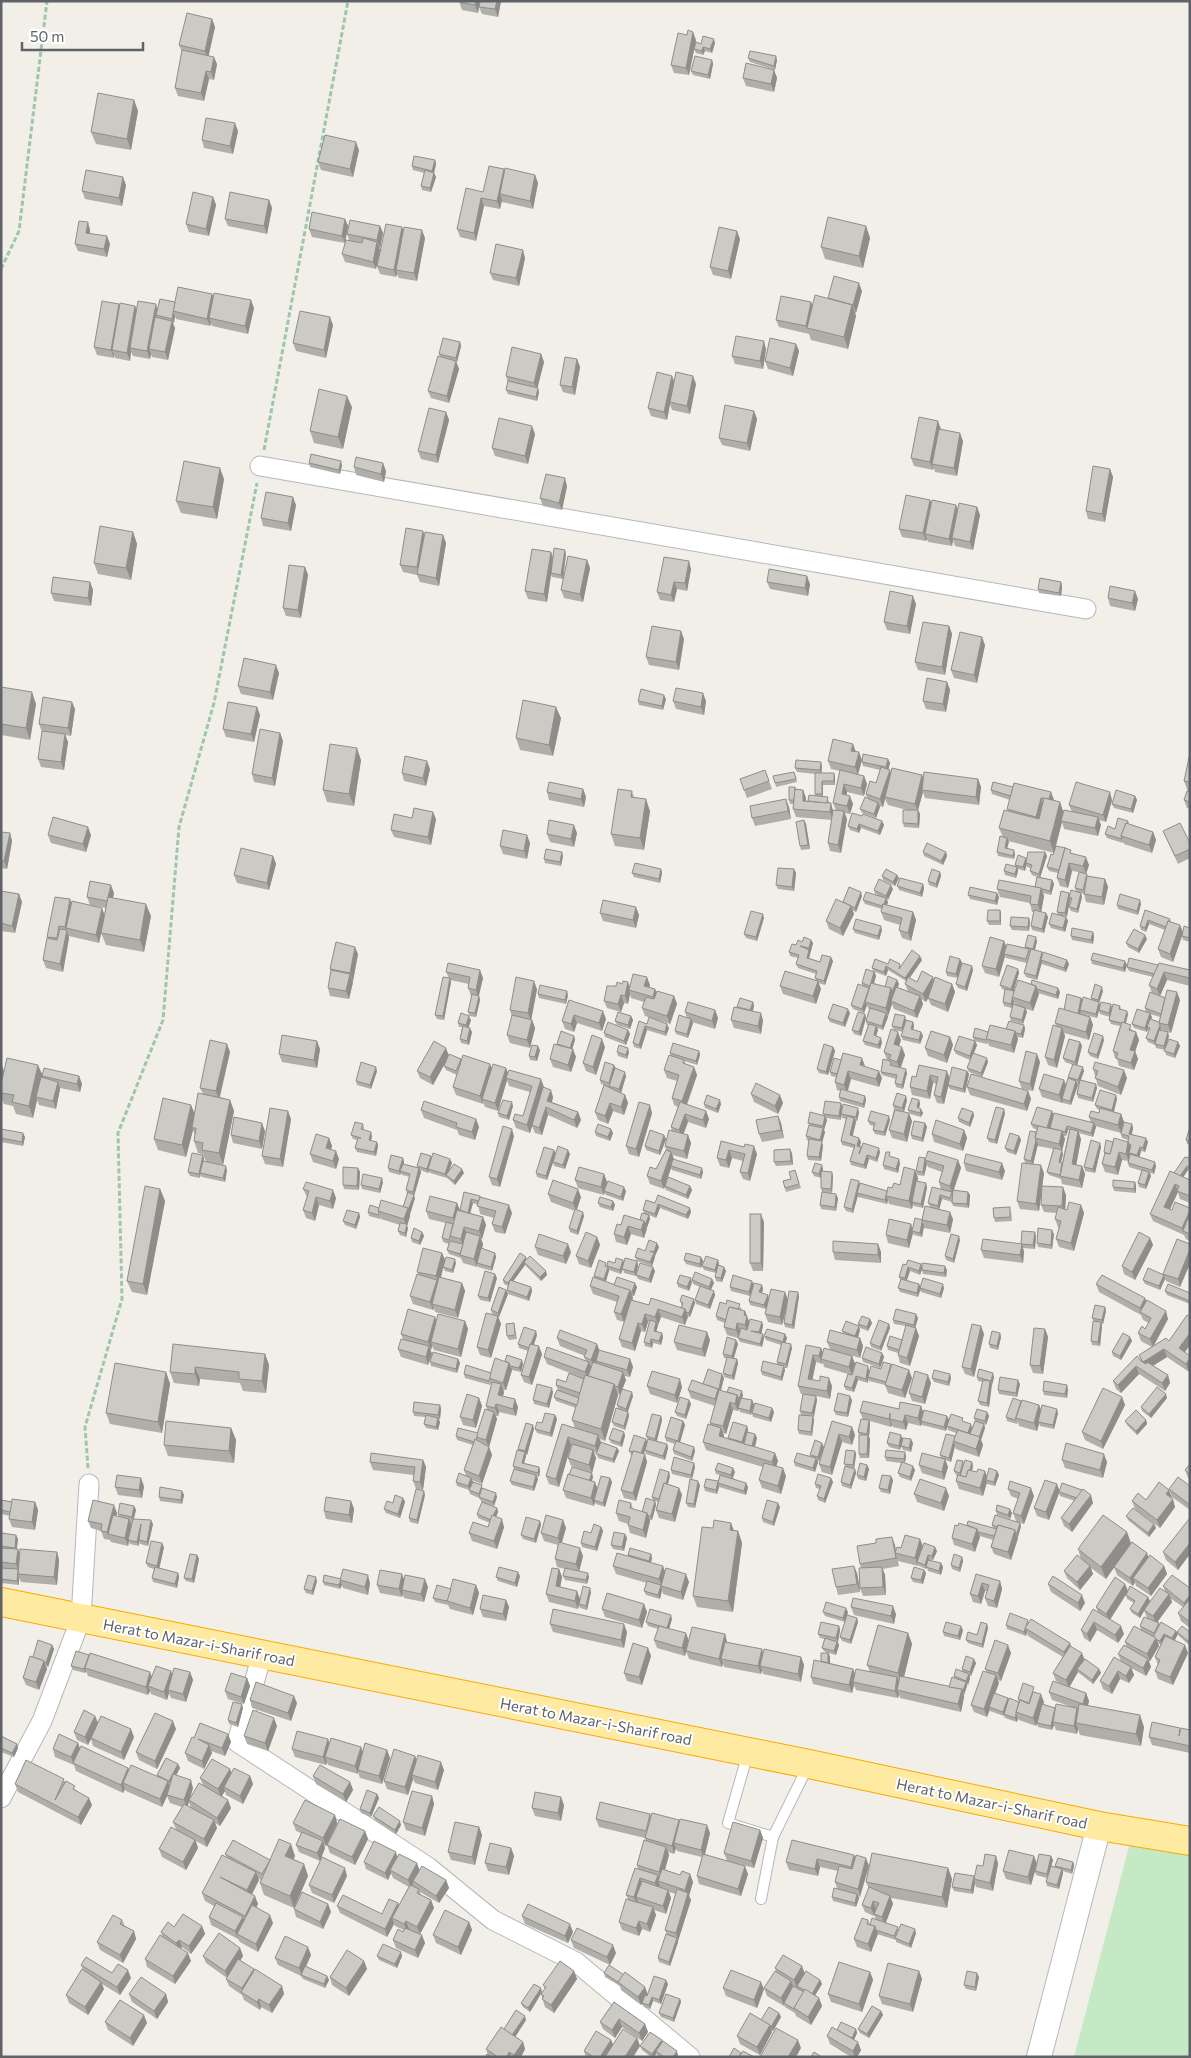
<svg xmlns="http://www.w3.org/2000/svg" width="1191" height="2058" font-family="Commissioner,sans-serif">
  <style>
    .green { fill: #c5e8c5 }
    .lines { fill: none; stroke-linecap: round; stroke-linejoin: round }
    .service-casing { stroke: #b5b8bc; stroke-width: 12 }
    .minor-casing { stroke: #b5b8bc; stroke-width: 21 }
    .tertiary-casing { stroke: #b5b8bc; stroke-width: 26 }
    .trunk-casing { stroke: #f9ab00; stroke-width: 30 }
    .path { stroke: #9cc7a9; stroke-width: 3; stroke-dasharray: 5 2.5; stroke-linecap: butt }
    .service { stroke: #fff; stroke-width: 10 }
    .minor { stroke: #fff; stroke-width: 19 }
    .tertiary { stroke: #fff; stroke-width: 24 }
    .trunk { stroke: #feeaa1; stroke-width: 28 }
    .wall { fill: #afaea9; fill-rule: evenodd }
    .shaded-wall { fill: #8f8d8a }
    .building { fill: #cccac5; stroke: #8f8d8a }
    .labels { text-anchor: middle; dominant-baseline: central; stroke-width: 4; stroke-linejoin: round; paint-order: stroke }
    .street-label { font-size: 15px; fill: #5f6368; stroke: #fff }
  </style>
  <rect width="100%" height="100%" fill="#f1efe8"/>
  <polygon class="green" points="1132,1835 1190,1850 1190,2057 1074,2057"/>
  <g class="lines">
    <defs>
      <g id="service">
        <polyline points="748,1753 728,1823 773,1837 808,1766"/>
        <polyline points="761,1899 773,1837"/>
      </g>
      <g id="minor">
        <polyline points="260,466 1086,609"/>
        <polyline points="262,1655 237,1742 428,1867 493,1920 576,1962 690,2057"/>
        <polyline points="1,1798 42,1721 81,1618 89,1484"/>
      </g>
      <polyline id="tertiary" points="1039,2057 1099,1826"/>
      <polyline id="trunk" points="1,1602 809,1764 1099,1826 1190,1841"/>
    </defs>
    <use href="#service" class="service-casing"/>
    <use href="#minor" class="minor-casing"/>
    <use href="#tertiary" class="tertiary-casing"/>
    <use href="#trunk" class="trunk-casing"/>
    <g class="path">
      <polyline points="1,269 19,231 47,1"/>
      <polyline points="264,450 348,1"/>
      <polyline points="88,1468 85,1427 122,1299 118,1133 163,1020 179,827 214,703 257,483"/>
    </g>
    <use href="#service" class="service"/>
    <use href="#minor" class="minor"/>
    <use href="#tertiary" class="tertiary"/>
    <use href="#trunk" class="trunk"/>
  </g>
  <g class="wall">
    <polygon points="459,1 501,1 498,17 482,14 479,7 478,13 462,10"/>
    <polygon points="212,19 215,27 208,55 217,64 214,80 209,79 204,101 178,96 175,88 182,52 179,45"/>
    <polygon points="696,40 689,75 674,73 671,65"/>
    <polygon points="715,43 712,53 705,51 703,55 696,53 694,49 701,44"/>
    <polygon points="748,58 777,60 775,70 750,62"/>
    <polygon points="712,60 713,64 710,79 693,75 691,71"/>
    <polygon points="774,70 777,78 774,92 746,86 743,78"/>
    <polygon points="134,100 138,111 131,150 96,144 91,132"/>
    <polygon points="238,131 233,154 204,148 202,140"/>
    <polygon points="359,150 353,177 321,170 318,162"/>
    <polygon points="435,160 436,164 434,173 436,177 431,192 422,190 421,186 424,173 413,170 412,166"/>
    <polygon points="504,171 535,175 538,183 533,209 502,202 502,200 500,209 484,206 476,241 460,237 457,229 483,192"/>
    <polygon points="126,185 122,206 85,199 82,191"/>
    <polygon points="213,197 216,205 209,236 189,232 186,224"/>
    <polygon points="269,200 272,208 267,234 228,226 225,219"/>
    <polygon points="345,219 348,226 345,243 312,237 309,229"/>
    <polygon points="380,226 383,233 380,248 379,248 380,250 403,230 425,238 417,281 399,278 397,274 396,277 380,274 377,266 379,254 376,269 345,262 342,254 349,240 347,234"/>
    <polygon points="866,226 870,238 863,268 825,259 821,247"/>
    <polygon points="90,230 90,233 110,244 107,257 78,251 75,244"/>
    <polygon points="740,239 731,279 713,275 710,267"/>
    <polygon points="525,258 519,286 493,280 490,273"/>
    <polygon points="862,291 856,313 855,313 856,316 848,349 811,340 809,334 779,327 776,320 811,302 813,305 828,299"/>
    <polygon points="212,294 213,297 254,308 248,334 212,326 211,323 210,326 176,319 175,316 174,323 172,322 175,328 168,360 152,357 151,354 150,359 133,356 131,352 130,361 115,358 114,355 114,358 97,355 94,347 120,306 135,306 137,310 158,310 175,302"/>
    <polygon points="333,325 326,358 296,351 293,343"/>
    <polygon points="460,342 461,346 457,362 456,362 459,369 449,403 431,398 428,391 440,357 439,354"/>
    <polygon points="796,344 799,351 793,376 768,369 765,361"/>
    <polygon points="766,349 763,369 735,364 732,356"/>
    <polygon points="541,354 544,362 537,388 539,392 537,401 508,394 506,390 508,383 506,376"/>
    <polygon points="577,359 580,367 575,395 563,392 560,385"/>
    <polygon points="672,376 674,381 696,384 690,414 672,410 670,404 667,420 651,416 648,408"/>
    <polygon points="352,407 343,449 314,443 310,431"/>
    <polygon points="754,411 757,419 750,451 722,445 719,438"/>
    <polygon points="446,412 449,420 438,463 421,459 418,451"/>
    <polygon points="941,429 963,441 957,476 935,472 934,468 933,470 914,466 911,458"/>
    <polygon points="535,434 528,464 495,456 492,448"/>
    <polygon points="309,463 342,465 340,474 310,467"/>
    <polygon points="354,467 386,471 384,482 356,475"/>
    <polygon points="1110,469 1113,477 1105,522 1088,519 1086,511"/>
    <polygon points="224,479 217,519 181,513 176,501"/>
    <polygon points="567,486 562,510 543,506 540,498"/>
    <polygon points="930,500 931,504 958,510 977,507 980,515 973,550 955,546 953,540 952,546 928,542 927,539 926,541 902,537 899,529"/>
    <polygon points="296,505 291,531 263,526 261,518"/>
    <polygon points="133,532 137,544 131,580 98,574 94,563"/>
    <polygon points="424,534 443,535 446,543 439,586 420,582 417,575 403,572 400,565"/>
    <polygon points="566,554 563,579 552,577 551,575 547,602 528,599 525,591 553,557"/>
    <polygon points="587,560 590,568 583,602 564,598 561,590"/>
    <polygon points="305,567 308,575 301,618 286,616 283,608"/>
    <polygon points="691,569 687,591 677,589 674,602 660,600 657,592"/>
    <polygon points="90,582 93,590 91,606 54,601 51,593"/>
    <polygon points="767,582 810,584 808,596 770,589"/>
    <polygon points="1061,582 1062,586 1061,596 1039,593 1038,589"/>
    <polygon points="1108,598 1138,599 1135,611 1110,606"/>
    <polygon points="916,604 910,634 887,630 884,622"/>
    <polygon points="949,626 952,634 945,675 918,670 915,662"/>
    <polygon points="684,639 679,670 649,665 646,657"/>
    <polygon points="985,645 977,683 954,678 951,670"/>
    <polygon points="279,673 273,700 241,694 238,686"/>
    <polygon points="947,682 950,690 946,712 926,709 923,701"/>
    <polygon points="1,687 36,704 30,740 1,735"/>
    <polygon points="666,699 663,710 639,705 638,701"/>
    <polygon points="673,701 706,701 704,715 676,709"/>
    <polygon points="257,707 260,715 254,742 226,737 223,729"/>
    <polygon points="75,709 71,736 65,735 68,742 64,770 41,767 38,759 42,732 39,724"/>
    <polygon points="561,718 553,756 520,750 516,738"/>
    <polygon points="280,733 283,741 275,786 254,782 252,774"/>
    <polygon points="853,744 858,775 864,776 867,784 864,796 847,792 847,795 853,804 850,814 844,813 847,819 841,853 830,851 828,843 832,820 796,817 793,809 794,804 790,804 789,800 795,787 796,789 803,790 806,798 806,801 808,801 816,796 815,794 815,774 797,772 795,768 822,766 822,773 835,777 835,785 823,785 823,796 829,801 829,803 833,810 836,810 833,803 840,771 831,769 828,761"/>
    <polygon points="1190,753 1190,809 1187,808 1184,800 1188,792 1184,781"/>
    <polygon points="888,759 890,763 888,769 890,770 891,773 922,775 923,778 978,779 981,787 979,805 925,798 923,792 918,810 920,814 919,828 904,827 903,823 907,810 888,805 885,799 883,807 879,806 880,807 876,818 862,813 860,809 867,798 866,794 876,783 880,770 863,766 862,762"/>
    <polygon points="361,760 354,806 327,802 323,790"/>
    <polygon points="430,769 426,786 404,781 402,773"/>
    <polygon points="765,770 772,789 747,798 740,779"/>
    <polygon points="796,776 797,782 776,787 775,783"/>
    <polygon points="993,782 1060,802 1063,812 1072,812 1069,805 1112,800 1106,822 1099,820 1101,825 1098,836 1064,829 1062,822 1054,853 1008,841 1007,849 1015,854 1014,859 998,856 997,852 1003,837 999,828 1008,811 1007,809 1010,800 992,794 991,790"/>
    <polygon points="583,789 586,797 584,807 549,800 547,792"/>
    <polygon points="632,791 634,797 650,811 644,850 615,846 611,834"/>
    <polygon points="1135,796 1137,800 1133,813 1114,808 1112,804"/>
    <polygon points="789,807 791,819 755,826 752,818"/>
    <polygon points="862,816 882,821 884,825 880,835 861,828 859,833 850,830 848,826"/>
    <polygon points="412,818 436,819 431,845 394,837 391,830"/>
    <polygon points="804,820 806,824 810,849 801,850 800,846"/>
    <polygon points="1128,821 1129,824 1153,832 1156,840 1152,853 1124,844 1124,842 1123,843 1107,838 1105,834"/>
    <polygon points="1163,831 1190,843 1190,858 1178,864"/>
    <polygon points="1,832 10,833 12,841 7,869 1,868"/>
    <polygon points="577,833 574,847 550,842 547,834"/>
    <polygon points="48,835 91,835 86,852 51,843"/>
    <polygon points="530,843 527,859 503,854 500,846"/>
    <polygon points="923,852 946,852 947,856 943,865 924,856"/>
    <polygon points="1045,852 1047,856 1040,877 1052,880 1054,884 1051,895 1043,893 1044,896 1041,912 1046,913 1048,917 1044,933 1032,930 1031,926 1034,912 1032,912 1030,903 1000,897 997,889 1035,887 1037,877 1032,875 1030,871 1031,868 1027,867 1026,865 1025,871 1018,869 1018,871 1016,878 1005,875 1004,871 1016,867 1015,865"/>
    <polygon points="1072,853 1089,865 1086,874 1088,876 1105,879 1108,887 1104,905 1086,902 1084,894 1081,893 1082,897 1078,913 1071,911 1069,907 1071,901 1070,900 1066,917 1068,921 1065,932 1051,928 1049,924 1058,915 1057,912 1069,894 1076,891 1075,888 1079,872 1072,871 1068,888 1060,886 1057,878 1058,873 1049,871 1047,867 1053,855"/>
    <polygon points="273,856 276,864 269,890 237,883 234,875"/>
    <polygon points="563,856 561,866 545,863 544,859"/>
    <polygon points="661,869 662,873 660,883 634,877 632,873"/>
    <polygon points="794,869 796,873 794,891 778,889 776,885"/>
    <polygon points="940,872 941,876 937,888 929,885 928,881"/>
    <polygon points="897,875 899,878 895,886 883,880 882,876"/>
    <polygon points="923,884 924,888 922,897 899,890 897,886"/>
    <polygon points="893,889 887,900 888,902 887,905 913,912 916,920 911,941 902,938 899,930 900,925 884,920 881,912 882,909 865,904 863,900 878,895 875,894 874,890"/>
    <polygon points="1,891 19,894 22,902 15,933 1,931"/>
    <polygon points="114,893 113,898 151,916 144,952 106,945 101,933 105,916 99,943 69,936 69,938 63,972 46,968 43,960 48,938 47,937 71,903 105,915 106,908 90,905 87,897"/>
    <polygon points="997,893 999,897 997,905 970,899 968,895"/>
    <polygon points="862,896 856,912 852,910 854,914 843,936 829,929 826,921 843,902"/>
    <polygon points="1141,904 1138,915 1118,909 1117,905"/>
    <polygon points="1000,910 1001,914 1001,925 989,925 987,921"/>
    <polygon points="1145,910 1170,919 1171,922 1180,925 1183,932 1190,928 1190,942 1183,940 1182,936 1173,962 1161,957 1158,949 1165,930 1149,924 1146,932 1141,930 1140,926"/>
    <polygon points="600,913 639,915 636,928 603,921"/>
    <polygon points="764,918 757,941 746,938 744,934"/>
    <polygon points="1029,918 1030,922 1029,931 1012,930 1010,926"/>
    <polygon points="853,929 882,930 879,940 855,933"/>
    <polygon points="1093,932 1094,936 1093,944 1072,940 1071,936"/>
    <polygon points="1147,939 1139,953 1128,947 1126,943"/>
    <polygon points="811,940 813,943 809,958 820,962 833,961 825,985 818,983 821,989 816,1004 783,994 780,986 816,980 815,978 816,974 798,968 796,964 798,958 790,956 789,952 796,945"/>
    <polygon points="1004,941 1006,946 1025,948 1025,947 1037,941 1035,950 1043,954 1069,964 1066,972 1042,964 1042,962 1037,980 1026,977 1024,973 1027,963 1006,958 1005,956 999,977 985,973 982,966"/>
    <polygon points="358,954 353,981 352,981 353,982 349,999 330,996 328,988 331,971 330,969"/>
    <polygon points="960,959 962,963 972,966 973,970 967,991 958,988 956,984 958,978 947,976 946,972"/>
    <path d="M922,960L909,978L917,982L933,977L934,981L952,984L955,992L948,1012L931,1005L928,998L926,1002L921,999L923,1004L917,1018L894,1009L892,1004L888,1016L887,1015L888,1017L883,1030L877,1028L878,1030L876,1036L882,1042L880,1049L865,1045L863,1041L868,1026L867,1025L866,1021L869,1010L867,1005L864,1013L853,1009L851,1005L862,986V983L873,971L872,968L888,964L901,966ZM888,970L906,981L905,984L908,991L897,987L899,984L897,980L884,987L874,983L876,976L875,972L886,976Z"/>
    <polygon points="1091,960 1127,965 1125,972 1092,964"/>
    <path d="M1158,965L1190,970V986L1167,980L1160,996L1180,1000L1171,1033L1162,1030L1161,1029V1030L1169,1036L1167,1043L1178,1042L1180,1046L1175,1058L1166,1055L1165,1050L1156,1048L1155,1045L1148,1042L1146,1038L1149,1032L1148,1029L1147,1032L1134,1028L1132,1024L1146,1012L1145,1008L1152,993L1149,985L1153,977L1129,971L1127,967ZM1150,1014L1160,1017L1159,1022L1151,1019L1152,1017Z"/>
    <polygon points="1018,969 1019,973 1013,991 1031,984 1060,992 1058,999 1038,993 1039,994 1033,1011 1026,1009 1027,1012 1023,1024 1011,1021 1010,1017 1015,1005 1014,1002 1012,1008 1004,1006 1003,1002 1005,990 1002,989 1000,985"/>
    <polygon points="446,972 483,978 479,996 480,1000 476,1017 469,1016 468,1012 472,996 471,996 468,988 469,984 450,980 451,982 444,1020 437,1019 435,1015 449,978"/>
    <polygon points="650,985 649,987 655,989 657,993 674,996 677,1004 670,1024 645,1016 642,1008 644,1002 631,998 630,994 628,1004 624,1003 621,1012 607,1008 604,1001 630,986"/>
    <polygon points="537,989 531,1020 532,1020 535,1028 530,1048 510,1043 507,1035 512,1017 510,1010"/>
    <polygon points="1103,991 1099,1003 1100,1005 1112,1007 1120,1006 1121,1009 1128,1014 1126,1023 1133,1031 1136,1032 1139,1040 1135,1051 1138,1059 1134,1070 1119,1066 1117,1059 1115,1058 1113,1051 1120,1026 1111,1024 1109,1020 1110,1017 1100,1014 1099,1011 1097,1018 1081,1014 1081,1012 1080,1014 1090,1017 1093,1025 1089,1040 1064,1033 1065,1036 1057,1068 1048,1065 1045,1057 1056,1026 1055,1023 1064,1010 1081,998 1082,1000 1092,1000 1091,998"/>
    <polygon points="538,994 568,995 566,1004 539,998"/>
    <polygon points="569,1000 606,1019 602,1031 577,1023 574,1032 565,1029 562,1021"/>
    <polygon points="753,1002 754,1006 753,1011 763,1020 761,1034 734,1028 731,1020 737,1008"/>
    <polygon points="715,1010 718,1018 715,1029 692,1022 693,1023 688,1038 676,1034 675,1031 687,1018 685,1012"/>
    <polygon points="850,1013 845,1027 830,1022 828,1018"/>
    <polygon points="865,1014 866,1018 861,1036 854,1034 852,1030"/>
    <polygon points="631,1016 633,1020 630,1029 617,1025 615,1021"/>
    <polygon points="471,1020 468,1028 472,1032 469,1045 461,1043 460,1039 462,1027 459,1027 458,1023"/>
    <polygon points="906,1020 913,1022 914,1026 913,1030 921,1032 923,1036 920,1044 903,1040 901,1036 903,1032 894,1030 892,1026"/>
    <polygon points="647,1024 669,1028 666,1036 647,1030 641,1049 634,1047 633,1043"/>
    <polygon points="1024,1025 1025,1029 1023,1038 1017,1037 1018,1039 1014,1053 989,1046 988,1043 987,1044 974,1041 973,1037 988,1032 1006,1029"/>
    <polygon points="628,1030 630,1034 626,1045 605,1037 604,1033"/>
    <polygon points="574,1036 575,1040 572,1049 576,1057 571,1072 553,1067 550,1059 557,1044"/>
    <polygon points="950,1037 953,1045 947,1063 928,1056 925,1048"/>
    <polygon points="901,1040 899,1046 905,1055 900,1068 907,1073 903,1089 896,1087 895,1083 896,1079 882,1075 881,1072 887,1060 884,1052"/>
    <polygon points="1104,1040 1098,1059 1090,1056 1088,1052"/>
    <polygon points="975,1041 977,1045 974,1053 988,1062 982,1077 969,1072 967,1068 970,1060 956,1054 954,1050"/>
    <polygon points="1080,1042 1082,1046 1077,1065 1084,1071 1081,1080 1096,1084 1097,1088 1093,1102 1078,1098 1077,1094 1079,1084 1077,1084 1078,1085 1071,1105 1063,1103 1063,1102 1062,1103 1042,1097 1039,1089 1064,1080 1066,1085 1073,1065 1065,1062 1063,1058"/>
    <polygon points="605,1047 596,1075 586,1071 583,1063"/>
    <polygon points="833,1047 835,1051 828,1075 819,1073 817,1069"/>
    <polygon points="320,1049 317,1068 282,1062 279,1054"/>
    <polygon points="540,1050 537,1061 530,1060 529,1056"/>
    <polygon points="699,1051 700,1055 697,1065 684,1061 686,1064 694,1067 697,1075 687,1105 706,1111 709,1119 706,1128 688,1122 683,1134 688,1135 691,1143 687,1159 673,1155 674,1160 703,1172 701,1179 672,1170 671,1168 668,1177 690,1186 692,1190 688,1199 666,1190 665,1187 664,1189 650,1184 647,1176 656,1169 666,1150 665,1146 672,1131 671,1127 678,1107 674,1105 672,1098 677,1081 667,1078 664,1070 671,1056 670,1053"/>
    <polygon points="230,1052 220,1097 230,1100 234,1111 223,1165 206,1162 203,1154 198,1153 194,1141 195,1136 193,1130 186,1157 158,1150 154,1139 191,1105 194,1113 203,1094 200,1088"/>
    <polygon points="617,1052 629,1052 627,1059 618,1056"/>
    <polygon points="449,1055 492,1069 506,1068 508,1074 544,1087 553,1097 552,1102 578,1112 581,1120 577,1128 548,1115 542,1135 535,1133 532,1126 530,1133 516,1128 513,1120 523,1116 530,1092 509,1086 507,1080 498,1111 485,1107 483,1102 483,1104 456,1095 453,1087 457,1075 446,1070 444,1066 445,1063 433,1085 420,1078 417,1071"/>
    <polygon points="1040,1062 1033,1091 1022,1089 1019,1081"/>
    <polygon points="1,1063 4,1071 42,1075 79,1076 82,1084 80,1092 60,1088 60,1089 56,1109 39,1105 37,1100 33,1118 16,1114 13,1106 4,1104 1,1097"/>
    <polygon points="614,1065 615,1068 626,1076 621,1093 625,1095 628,1103 624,1115 613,1111 608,1124 598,1120 595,1112 604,1085 601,1084 600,1080"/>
    <polygon points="919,1065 950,1078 967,1071 969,1074 965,1093 950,1089 948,1086 944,1104 937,1103 934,1095 936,1084 933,1083 930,1099 912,1095 910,1087 916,1077"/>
    <polygon points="865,1066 882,1078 879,1087 851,1079 848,1091 865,1096 866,1100 864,1108 840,1101 839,1097 840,1091 837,1090 835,1082 836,1077 831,1076 830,1072"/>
    <polygon points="1093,1069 1127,1078 1121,1095 1098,1086"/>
    <polygon points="377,1071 371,1089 357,1085 356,1081"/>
    <polygon points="967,1087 1028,1091 1031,1099 1027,1111 970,1095"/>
    <polygon points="751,1094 783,1103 778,1114 754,1102"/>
    <path d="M1116,1095L1117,1099L1114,1112L1121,1114L1124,1122L1121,1133L1095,1126L1096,1127L1093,1137L1079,1133L1081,1139L1076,1165L1082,1166L1085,1174L1082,1188L1062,1184L1061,1179L1049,1175L1047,1172L1053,1149L1038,1146V1144L1033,1164L1044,1173L1042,1186L1066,1195L1065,1209L1067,1210L1081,1205L1084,1213L1074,1251L1059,1247L1056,1239L1059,1227H1058L1055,1219L1057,1213L1044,1212L1041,1205L1042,1190L1039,1211L1020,1209L1017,1201L1030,1164L1025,1163L1024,1159L1037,1130L1033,1128L1031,1124L1052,1111L1053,1115L1091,1123L1089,1117L1099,1113L1100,1110L1097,1109L1095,1105ZM1068,1130H1069L1062,1163L1061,1162L1063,1154L1062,1151L1065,1139L1064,1136H1066Z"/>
    <polygon points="907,1100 904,1112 912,1121 907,1142 892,1138 889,1130 894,1109 893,1105"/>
    <polygon points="919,1100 920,1104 919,1108 923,1113 921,1117 910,1114 908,1110"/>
    <polygon points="841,1103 842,1107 859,1112 857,1121 855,1121 856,1122 852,1136 861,1142 859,1146 880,1152 877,1162 869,1159 866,1169 851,1165 850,1161 854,1148 842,1145 841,1141 846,1119 842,1118 841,1115 841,1120 826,1118 827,1120 824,1130 825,1132 822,1143 823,1145 821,1161 808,1160 807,1156 809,1141 807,1140 806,1136 809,1125 808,1123 824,1116 823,1114"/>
    <polygon points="704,1104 721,1104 718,1113 705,1108"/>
    <polygon points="513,1106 509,1120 499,1117 498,1113"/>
    <polygon points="421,1110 476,1119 479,1127 475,1140 459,1135 457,1130 424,1118"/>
    <polygon points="973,1112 974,1116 970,1127 959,1122 958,1118"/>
    <polygon points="652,1113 639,1157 629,1154 626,1146"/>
    <polygon points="1005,1113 997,1144 989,1142 987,1138"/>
    <polygon points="778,1116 781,1123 784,1138 762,1142 759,1134"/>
    <polygon points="291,1119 283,1167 265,1164 262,1156"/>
    <polygon points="890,1120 885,1136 875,1134 873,1130 874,1126 870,1125 868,1121"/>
    <polygon points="925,1123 927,1127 923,1142 912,1139 911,1135"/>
    <polygon points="363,1124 364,1128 364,1130 372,1136 371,1141 377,1142 378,1146 376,1156 357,1152 355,1148 357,1140 353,1139 351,1135"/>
    <polygon points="1132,1124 1133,1128 1132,1134 1148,1142 1145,1152 1141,1151 1139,1157 1156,1166 1154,1174 1150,1173 1151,1176 1146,1189 1139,1187 1138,1183 1142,1171 1129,1167 1128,1163 1128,1161 1122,1160 1118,1175 1105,1172 1102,1164 1105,1155 1104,1152 1113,1142 1128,1141 1128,1140 1122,1138 1121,1134"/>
    <polygon points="1,1129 25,1137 23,1146 1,1142"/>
    <polygon points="964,1130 967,1138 963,1151 934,1142 932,1134"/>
    <polygon points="1190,1130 1190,1145 1187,1144 1186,1140"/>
    <polygon points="265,1131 262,1149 233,1143 231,1135"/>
    <polygon points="595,1132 613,1133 610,1141 596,1136"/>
    <polygon points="664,1135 666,1139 660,1155 646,1150 645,1146"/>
    <polygon points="514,1136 500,1187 492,1185 489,1177"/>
    <polygon points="1019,1136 1021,1140 1016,1155 1007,1152 1005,1148"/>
    <polygon points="329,1138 332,1146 331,1149 339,1159 336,1169 313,1162 310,1154"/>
    <polygon points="721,1141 757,1154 750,1181 743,1179 740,1172 743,1161 732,1158 729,1168 720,1166 717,1158"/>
    <polygon points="1100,1143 1101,1147 1095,1173 1085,1171 1084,1167"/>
    <polygon points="556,1153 570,1154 565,1169 554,1166 553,1162 547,1180 537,1177 536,1173"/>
    <polygon points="792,1153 793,1165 776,1166 774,1162"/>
    <polygon points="203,1155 204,1159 204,1162 227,1170 225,1182 202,1177 201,1175 200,1178 190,1176 188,1172"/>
    <polygon points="431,1156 431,1159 452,1163 449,1171 464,1173 455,1185 447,1178 430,1173 429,1171 428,1173 420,1170 421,1172 414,1196 415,1198 410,1214 410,1216 407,1226 408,1228 406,1237 400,1235 398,1231 400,1225 381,1219 380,1217 380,1219 369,1216 368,1212 379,1208 403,1207 407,1194 406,1190 410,1177 402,1175 401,1173 400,1175 389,1172 388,1168 403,1158 404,1162 404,1164 418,1168 417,1166"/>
    <polygon points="925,1158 958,1160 961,1168 954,1190 970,1195 969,1208 953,1206 952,1202 942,1199 939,1209 953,1219 950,1233 924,1228 924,1226 922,1237 914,1235 913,1233 909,1248 888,1243 886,1235 911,1224 913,1230 922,1219 930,1207 928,1203 941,1190 939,1182 942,1172 928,1167 927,1164 924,1176 917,1175 916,1171"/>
    <polygon points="1190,1158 1190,1170 1188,1170 1183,1177 1190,1180 1190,1203 1180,1199 1178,1192 1170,1210 1172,1210 1190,1208 1190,1241 1186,1239 1184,1235 1153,1221 1150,1214 1174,1173"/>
    <polygon points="900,1163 898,1173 884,1169 883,1165"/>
    <polygon points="964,1163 1005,1171 1002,1180 966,1171"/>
    <polygon points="358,1168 360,1172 359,1190 344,1189 343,1185"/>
    <polygon points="823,1169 823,1171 833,1176 832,1193 822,1192 838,1198 836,1211 821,1209 820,1205 822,1192 821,1188 821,1176 821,1178 814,1176 812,1172"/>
    <polygon points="795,1170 801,1188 786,1192 783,1181 791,1179"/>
    <polygon points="915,1170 918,1178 917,1181 927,1187 923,1208 914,1206 913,1204 912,1209 889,1204 888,1200 887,1204 858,1197 858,1195 853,1213 846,1211 844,1207 860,1183 887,1191 900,1185"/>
    <polygon points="604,1174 607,1182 604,1195 578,1188 575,1180"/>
    <polygon points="383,1182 380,1193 362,1189 361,1185"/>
    <polygon points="1135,1182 1136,1186 1136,1193 1114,1191 1113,1187"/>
    <polygon points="160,1189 165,1201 147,1295 132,1292 127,1281"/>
    <polygon points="303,1189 336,1198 333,1209 319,1205 315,1221 306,1218 303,1210 307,1197"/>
    <polygon points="604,1191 626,1191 623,1201 606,1195"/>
    <polygon points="464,1192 480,1196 481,1197 512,1213 505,1234 495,1232 492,1224 494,1218 480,1214 478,1205 473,1203 470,1213 483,1217 486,1225 482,1239 481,1239 483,1244 482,1249 495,1253 496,1257 492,1271 478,1267 478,1265 477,1267 463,1263 461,1258 449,1254 447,1250 449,1244 443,1242 442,1238 446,1223 429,1219 426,1211 457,1203 460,1210"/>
    <polygon points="548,1194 581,1197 577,1210 584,1216 578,1235 570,1232 569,1228 575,1211 551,1202"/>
    <polygon points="613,1201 615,1205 613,1211 600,1207 598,1203"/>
    <polygon points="655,1203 691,1212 688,1219 660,1208 656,1218 649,1215 650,1219 646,1228 644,1238 631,1234 627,1245 616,1242 614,1234 621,1225 640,1220 644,1213 643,1210"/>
    <polygon points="1011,1211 1012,1221 995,1222 994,1218"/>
    <polygon points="359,1213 360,1217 356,1229 345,1225 343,1221"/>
    <polygon points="764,1222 763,1271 753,1271 750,1263"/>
    <polygon points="422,1232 424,1236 420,1245 412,1242 411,1238"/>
    <polygon points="1054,1234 1052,1249 1038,1247 1037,1243"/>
    <polygon points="1036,1236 1035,1249 1023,1248 1024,1252 1023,1263 984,1258 981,1250 1021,1244"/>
    <polygon points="597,1237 600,1245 591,1268 579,1264 576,1256"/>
    <polygon points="1150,1238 1153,1245 1135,1280 1124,1274 1122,1266"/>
    <polygon points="960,1240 954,1263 946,1260 945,1256"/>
    <polygon points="878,1244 881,1252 881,1263 835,1260 833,1252"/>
    <polygon points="1190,1244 1180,1287 1166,1281 1163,1274"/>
    <polygon points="535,1247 571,1252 566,1264 538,1255"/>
    <polygon points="659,1247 655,1256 655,1257 652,1266 637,1261 635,1257 645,1251"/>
    <polygon points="442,1253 445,1260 441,1278 462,1283 465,1291 458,1318 435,1312 434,1308 433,1310 413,1304 410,1296 419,1275 417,1272"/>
    <polygon points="701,1257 703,1261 701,1268 686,1264 684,1260"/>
    <polygon points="527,1259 547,1275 541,1281 525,1265 513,1281 531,1287 532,1291 529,1301 508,1294 507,1290 508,1286 504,1284 503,1280"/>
    <polygon points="623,1260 624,1263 637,1261 638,1265 636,1276 624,1273 623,1269 621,1274 609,1270 606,1282 614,1285 637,1287 634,1296 632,1296 633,1298 632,1300 649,1305 681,1308 682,1306 680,1301 695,1303 690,1317 687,1316 685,1325 661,1317 656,1331 662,1333 663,1337 661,1345 653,1343 652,1348 645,1346 644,1342 649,1322 648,1322 645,1332 641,1331 635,1351 622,1347 619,1339 628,1311 624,1322 617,1320 614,1312 617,1302 593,1294 590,1286 595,1278 594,1276 607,1265"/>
    <polygon points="718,1260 719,1265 726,1271 722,1282 716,1281 715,1277 716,1273 704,1270 702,1266"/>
    <polygon points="456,1263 453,1273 445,1271 443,1267"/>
    <polygon points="903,1264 947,1270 946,1277 923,1274 922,1270 920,1275 910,1271 907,1280 920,1287 944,1288 941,1298 921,1292 920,1290 918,1297 900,1292 898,1288 901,1281 899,1277"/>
    <polygon points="655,1271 651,1283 638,1279 636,1275"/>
    <polygon points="1164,1275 1165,1279 1160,1290 1145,1284 1143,1280"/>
    <polygon points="497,1278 490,1302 480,1300 478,1296"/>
    <polygon points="712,1279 714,1283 711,1290 715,1295 710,1309 696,1304 695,1300 700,1287 693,1284 692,1280"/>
    <polygon points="752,1281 754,1285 750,1296 731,1291 730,1287"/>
    <polygon points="692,1282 689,1291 678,1287 677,1283"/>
    <polygon points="1096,1284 1145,1298 1146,1302 1168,1319 1153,1347 1169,1341 1190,1317 1190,1345 1185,1352 1189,1372 1167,1357 1153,1366 1168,1375 1170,1383 1165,1391 1139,1374 1121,1393 1116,1389 1113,1381 1141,1361 1139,1355 1152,1347 1141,1341 1138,1333 1145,1329 1149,1323 1143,1320 1141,1315 1099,1292"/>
    <polygon points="762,1285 763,1289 762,1293 769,1298 788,1299 799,1296 794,1329 785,1327 784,1323 786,1312 782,1325 768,1322 765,1314 768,1304 766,1309 750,1305 749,1301"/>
    <polygon points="506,1290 508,1294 499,1317 498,1317 501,1324 491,1358 480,1355 477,1347 496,1316 492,1314 491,1310"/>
    <polygon points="1165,1291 1190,1293 1190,1304 1167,1295"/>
    <polygon points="726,1304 742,1308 741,1310 745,1311 749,1322 762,1322 763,1326 761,1333 764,1338 762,1347 740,1342 738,1338 727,1335 724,1327 725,1323 717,1320 716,1316"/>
    <polygon points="1105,1307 1106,1311 1103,1324 1102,1324 1102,1326 1100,1346 1092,1345 1091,1341 1094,1322 1092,1318"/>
    <polygon points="918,1318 915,1327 919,1336 910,1366 900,1363 898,1355 898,1353 888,1350 887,1346 902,1340 906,1326 894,1324 893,1320"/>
    <polygon points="870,1319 872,1323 868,1331 860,1328 858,1324"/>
    <polygon points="437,1320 465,1321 468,1329 461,1357 434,1350 432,1346 431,1350 430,1349 432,1354 428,1365 401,1357 398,1349 403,1339 401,1334"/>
    <polygon points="514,1323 515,1327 517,1339 509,1340 507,1336"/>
    <polygon points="889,1324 890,1328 881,1351 871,1347 870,1343"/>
    <polygon points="1045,1329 1048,1337 1043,1374 1033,1373 1030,1365"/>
    <polygon points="860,1330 858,1338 860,1338 863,1346 860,1358 836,1351 852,1356 855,1364 852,1375 869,1370 869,1374 881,1369 892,1366 912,1378 905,1398 888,1393 885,1385 869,1381 868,1378 868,1383 858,1380 854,1392 846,1390 844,1386 848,1374 824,1367 823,1363 822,1364 816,1362 812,1379 832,1386 830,1399 816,1396 817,1400 813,1417 814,1420 812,1436 799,1434 798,1430 801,1415 800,1411 803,1394 801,1394 798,1386 806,1345 823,1353 830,1349 827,1342 843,1333 842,1331"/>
    <polygon points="1000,1333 1001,1337 998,1350 990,1348 989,1344"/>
    <polygon points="785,1334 787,1338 785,1343 792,1348 787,1368 784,1368 785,1370 782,1381 762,1375 761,1371 777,1364 777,1362 781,1345 766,1340 764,1336"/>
    <polygon points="984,1334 974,1377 965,1374 962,1367"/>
    <polygon points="537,1335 534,1345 542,1354 532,1385 524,1382 521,1375 528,1351 519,1348 518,1344"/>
    <polygon points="1130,1337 1132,1341 1121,1360 1113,1356 1112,1352"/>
    <polygon points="557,1338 597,1344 599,1350 630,1359 633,1367 630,1377 624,1376 626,1380 620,1395 618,1394 618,1395 605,1441 600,1439 601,1442 617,1448 619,1451 614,1463 598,1458 597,1453 594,1452 596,1458 592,1473 571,1466 568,1458 571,1445 559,1487 549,1484 546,1476 562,1424 575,1428 572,1420 576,1408 556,1401 554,1397 558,1390 556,1385 580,1377 547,1364 544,1357 586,1361 584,1357 585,1356 560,1346"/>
    <polygon points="710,1340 705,1357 677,1350 674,1342"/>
    <polygon points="736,1340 738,1344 734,1358 737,1359 738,1363 734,1380 724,1377 723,1373 727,1358 724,1358 723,1354"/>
    <polygon points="882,1353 884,1357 880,1368 863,1362 862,1358"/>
    <polygon points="265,1354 269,1365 266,1393 243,1391 240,1383 200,1379 199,1386 174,1383 170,1372"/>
    <polygon points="458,1359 460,1363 457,1373 431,1366 430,1362"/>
    <polygon points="505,1361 523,1364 521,1372 512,1370 506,1390 503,1390 504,1392 503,1396 518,1407 516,1416 499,1412 498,1416 496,1416 497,1419 489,1447 492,1455 482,1484 472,1480 473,1482 497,1497 494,1506 485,1503 497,1508 498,1512 496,1517 504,1527 497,1549 472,1541 469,1533 488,1527 490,1523 478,1518 477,1514 482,1502 481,1501 479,1498 470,1494 469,1490 457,1486 456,1482 466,1476 464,1470 473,1445 457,1440 456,1436 478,1433 487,1409 486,1406 491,1385 491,1383 490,1385 465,1378 464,1374 491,1373"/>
    <polygon points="166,1372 170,1384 162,1433 110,1424 106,1413"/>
    <polygon points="950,1374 951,1378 949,1386 934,1382 932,1378"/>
    <polygon points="977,1377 994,1377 992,1385 991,1384 989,1407 980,1405 978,1401 983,1382 978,1381"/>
    <polygon points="724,1378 721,1391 743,1395 742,1398 754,1404 751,1415 740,1412 739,1409 738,1411 733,1410 726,1434 723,1433 724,1436 724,1438 729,1439 728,1438 747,1426 748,1430 748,1432 755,1434 757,1438 755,1447 775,1453 778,1461 776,1466 786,1476 781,1494 762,1488 759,1480 763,1467 706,1450 703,1442 711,1425 710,1423 715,1406 691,1398 688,1390 703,1384"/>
    <polygon points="931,1383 925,1404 912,1401 909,1393"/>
    <polygon points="1020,1384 1017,1397 999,1394 998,1390"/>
    <polygon points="647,1386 682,1387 677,1403 650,1394"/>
    <polygon points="1068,1389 1067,1398 1044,1395 1043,1391"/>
    <polygon points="553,1392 549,1408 534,1404 533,1400"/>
    <polygon points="633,1396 628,1412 629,1416 625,1430 614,1426 612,1422 618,1409 617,1405"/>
    <polygon points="1122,1397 1125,1405 1103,1449 1085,1440 1082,1432"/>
    <polygon points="479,1398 482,1406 476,1428 463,1425 460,1417"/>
    <polygon points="1167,1398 1151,1418 1142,1411 1141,1407"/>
    <polygon points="689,1400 691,1404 686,1419 677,1416 675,1412"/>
    <polygon points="852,1400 848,1417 836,1415 834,1411"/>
    <polygon points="1021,1401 1039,1405 1041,1410 1058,1413 1054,1429 1040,1426 1039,1423 1037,1431 1019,1426 1018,1422 1017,1424 1007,1421 1006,1417"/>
    <polygon points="440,1405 441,1409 440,1419 439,1419 440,1422 438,1430 426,1428 424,1424 426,1417 414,1416 413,1412"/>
    <polygon points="921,1406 923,1413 947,1416 949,1420 964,1422 972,1428 975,1421 974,1418 987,1412 989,1416 986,1425 984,1424 985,1428 981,1440 983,1445 979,1457 956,1449 955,1446 951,1462 945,1460 948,1467 944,1480 922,1473 919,1465 941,1458 940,1455 955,1436 956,1433 948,1430 947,1427 946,1431 922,1425 922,1423 921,1426 908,1423 906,1430 893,1427 892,1425 891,1427 870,1421 870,1424 869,1437 870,1439 869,1458 860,1458 859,1454 859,1435 858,1432 863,1419 860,1412 899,1409"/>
    <polygon points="772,1408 774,1412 771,1422 753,1417 752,1413"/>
    <polygon points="555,1415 557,1419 552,1437 537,1433 535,1429 542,1423"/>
    <polygon points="661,1416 662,1420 657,1441 667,1444 668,1448 665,1460 646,1454 645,1451 644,1454 647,1462 636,1501 624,1498 621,1490 632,1455 631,1455 629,1451 646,1439 647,1442 648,1440 646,1436"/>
    <polygon points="1146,1420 1147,1424 1137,1435 1127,1425 1125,1421"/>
    <polygon points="683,1421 685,1425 680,1443 694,1447 695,1451 692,1461 674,1454 673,1450 675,1444 666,1441 665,1437"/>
    <polygon points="832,1421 852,1427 855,1435 852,1445 842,1442 832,1475 822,1472 819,1464"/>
    <polygon points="231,1428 236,1440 234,1463 168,1456 164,1445"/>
    <polygon points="534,1429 527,1455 525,1455 526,1456 524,1463 539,1467 540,1471 539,1477 537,1476 538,1479 534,1491 512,1485 510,1481 514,1469 513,1466 519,1451 518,1449"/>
    <polygon points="624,1432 625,1436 622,1447 611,1443 609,1439"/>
    <polygon points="903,1439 913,1443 911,1452 903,1450 901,1446 900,1450 889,1447 887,1443"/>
    <polygon points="824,1447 819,1461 817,1461 818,1462 815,1472 795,1466 794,1462 811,1457 810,1455"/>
    <polygon points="855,1451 856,1455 854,1469 852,1468 855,1469 856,1473 851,1489 842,1486 841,1482 846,1466 844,1464"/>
    <polygon points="906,1456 905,1463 915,1470 911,1481 900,1477 898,1473 901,1463 886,1461 885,1457"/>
    <polygon points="423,1460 426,1467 423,1490 416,1489 413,1481 414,1475 373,1470 370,1462"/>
    <polygon points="1062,1460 1107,1462 1103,1478 1065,1468"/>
    <polygon points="963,1461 964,1464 972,1462 973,1466 972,1471 987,1476 997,1471 999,1475 995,1486 987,1484 987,1482 983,1496 959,1489 956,1481 957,1476 956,1475 954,1471"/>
    <polygon points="694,1463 695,1467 692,1479 672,1474 671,1470"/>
    <polygon points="1190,1464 1190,1479 1188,1478 1185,1470"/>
    <polygon points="867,1465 869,1469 866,1481 858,1479 857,1475"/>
    <polygon points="715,1470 735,1472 733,1478 748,1487 746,1495 719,1487 717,1494 705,1491 704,1487 718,1481 720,1475 716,1474"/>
    <polygon points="670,1476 668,1484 679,1488 682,1495 675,1522 659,1518 656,1510 658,1502 655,1501 656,1505 652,1520 650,1520 650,1521 646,1538 630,1533 628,1525 628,1524 619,1521 616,1513 631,1503 633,1509 642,1512 653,1501 652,1497"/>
    <polygon points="593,1477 592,1481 598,1489 610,1478 612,1482 605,1507 596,1504 595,1502 594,1506 566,1498 563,1490"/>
    <polygon points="831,1478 833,1482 825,1503 818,1500 817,1496 820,1489 816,1488 815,1484"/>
    <polygon points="893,1480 890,1494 881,1492 879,1488"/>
    <polygon points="700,1485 695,1508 688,1507 686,1503"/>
    <polygon points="144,1486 142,1498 118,1495 115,1487"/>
    <polygon points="1190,1486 1190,1510 1172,1497 1169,1489"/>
    <polygon points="1008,1489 1034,1496 1024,1524 1020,1523 1021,1526 1018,1537 1017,1536 1018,1538 1011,1560 994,1554 991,1547 993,1540 980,1536 975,1552 954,1545 952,1538 958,1526 967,1525 993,1528 992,1525 1016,1521 1013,1513 1018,1499 1011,1496"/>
    <polygon points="1059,1490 1093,1503 1072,1532 1064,1526 1061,1518 1075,1501 1060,1496 1059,1493 1049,1520 1037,1516 1034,1508"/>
    <polygon points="182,1491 184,1495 182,1504 160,1501 159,1497"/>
    <polygon points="914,1494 949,1496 944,1511 917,1502"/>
    <polygon points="425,1495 418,1524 410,1522 409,1518"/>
    <polygon points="403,1498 405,1502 400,1518 386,1513 384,1509 393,1503"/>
    <polygon points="1171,1498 1175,1507 1160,1528 1135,1509 1132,1501"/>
    <polygon points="1,1500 12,1502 35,1502 38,1510 35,1530 12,1527 9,1519 10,1516 1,1514"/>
    <polygon points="351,1501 354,1509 352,1523 326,1519 324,1511"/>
    <polygon points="134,1506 136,1510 134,1519 153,1524 148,1546 140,1544 139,1542 139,1546 130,1544 129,1541 128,1546 111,1542 110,1540 104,1539 101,1531 91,1528 88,1521 117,1513 116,1516 119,1516 118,1514"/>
    <polygon points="780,1507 774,1526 763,1522 762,1518"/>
    <polygon points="996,1511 1012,1513 1010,1519 997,1515"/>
    <polygon points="1126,1516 1154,1524 1156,1528 1149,1537 1128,1520"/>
    <polygon points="563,1520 566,1528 561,1543 583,1556 579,1571 589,1577 587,1584 565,1580 563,1576 565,1569 557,1567 555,1559 558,1545 544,1541 541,1533"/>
    <polygon points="1190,1520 1190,1554 1178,1570 1166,1560 1163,1552"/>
    <polygon points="540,1521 541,1525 536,1543 523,1539 521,1535"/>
    <polygon points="731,1523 734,1531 738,1531 742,1543 733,1612 697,1607 693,1596 713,1528"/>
    <polygon points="601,1527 603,1531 597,1551 582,1547 581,1543 591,1533"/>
    <polygon points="1127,1532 1131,1543 1149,1557 1164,1566 1167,1574 1151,1596 1136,1586 1135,1582 1133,1586 1117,1575 1114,1567 1106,1579 1091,1568 1093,1574 1080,1590 1067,1578 1064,1571 1081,1559 1078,1549"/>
    <polygon points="1,1533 18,1539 17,1549 19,1555 57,1552 59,1560 57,1585 21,1582 19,1578 19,1585 1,1583"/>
    <polygon points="625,1534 627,1538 624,1551 613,1549 611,1545"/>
    <polygon points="920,1539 923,1547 937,1551 933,1560 929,1560 941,1563 943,1567 941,1575 928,1571 927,1568 926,1569 919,1566 918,1565 918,1566 898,1561 897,1559 899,1566 883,1569 885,1575 886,1595 863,1596 860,1588 860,1592 838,1595 836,1587 857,1573 860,1588 861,1568 860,1564 895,1545 896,1551"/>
    <polygon points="164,1547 159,1568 178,1573 179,1577 177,1588 153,1582 152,1578 154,1569 148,1567 146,1563"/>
    <polygon points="651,1554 652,1558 651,1563 665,1571 689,1582 683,1600 663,1594 662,1590 660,1599 646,1595 644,1591 647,1583 616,1574 613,1566 628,1557 628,1555"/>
    <polygon points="197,1555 199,1559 194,1583 186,1581 184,1578"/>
    <polygon points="962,1557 963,1561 960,1572 952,1569 951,1565"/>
    <polygon points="559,1569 562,1577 560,1587 580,1598 591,1592 587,1610 580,1608 579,1605 578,1609 549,1602 546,1594"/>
    <polygon points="924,1570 926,1573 923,1584 913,1582 911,1578"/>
    <polygon points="976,1574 1000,1581 1002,1589 997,1608 988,1606 985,1598 987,1591 985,1591 981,1604 973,1602 970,1594"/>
    <polygon points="520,1576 517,1587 498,1581 496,1577"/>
    <polygon points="340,1579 370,1583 368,1595 343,1588 342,1585 340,1589 324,1585 323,1582"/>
    <polygon points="404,1579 428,1587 424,1602 404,1598 403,1594 402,1597 380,1593 377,1585"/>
    <polygon points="317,1581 313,1595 306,1593 304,1589"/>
    <polygon points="1048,1584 1085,1603 1080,1611 1051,1592"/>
    <polygon points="1125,1584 1128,1591 1148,1597 1150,1601 1145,1609 1165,1591 1163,1586 1190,1588 1190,1628 1181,1621 1178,1613 1183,1607 1170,1598 1172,1602 1157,1622 1159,1623 1160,1625 1176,1631 1178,1634 1174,1640 1188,1653 1173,1685 1158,1679 1155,1671 1158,1665 1155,1657 1161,1645 1158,1643 1159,1646 1150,1661 1149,1661 1151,1667 1146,1676 1131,1668 1134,1675 1129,1683 1120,1679 1112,1694 1103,1689 1100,1681 1121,1661 1118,1654 1127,1647 1125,1642 1141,1630 1140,1626 1147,1618 1144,1610 1140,1618 1132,1613 1130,1609 1134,1603 1127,1599 1126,1595 1110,1620 1124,1634 1118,1643 1097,1630 1090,1642 1084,1638 1081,1630 1098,1612 1096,1607"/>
    <polygon points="476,1585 479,1593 473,1615 450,1609 448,1605 435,1602 433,1598 451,1589"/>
    <polygon points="506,1600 509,1607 506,1621 483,1617 480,1609"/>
    <polygon points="644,1604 647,1612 642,1628 605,1617 602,1609"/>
    <polygon points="851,1607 896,1614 894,1624 854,1615"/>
    <polygon points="823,1612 848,1612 845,1622 825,1616"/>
    <polygon points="857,1618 858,1622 851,1644 842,1641 840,1637"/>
    <polygon points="672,1619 669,1629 689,1640 725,1634 727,1642 763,1652 801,1657 804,1665 801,1682 763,1674 762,1670 761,1674 724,1667 723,1663 722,1667 689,1659 686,1651 685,1656 657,1648 654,1640 658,1629 648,1626 646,1622"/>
    <polygon points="1029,1622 1071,1646 1085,1659 1099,1669 1101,1673 1093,1684 1079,1673 1078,1672 1069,1687 1086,1693 1089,1701 1088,1706 1144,1727 1141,1746 1080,1735 1078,1729 1077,1734 1056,1730 1054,1725 1052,1730 1038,1727 1037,1723 1036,1726 1019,1720 1018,1718 1017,1722 1005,1718 1004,1716 990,1711 990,1709 987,1717 974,1712 971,1705 987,1672 985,1669 1011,1653 1001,1681 997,1680 999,1683 995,1693 1008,1700 1019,1702 1018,1699 1036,1691 1035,1692 1044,1702 1043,1705 1055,1708 1072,1707 1052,1700 1049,1692 1063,1685 1056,1681 1053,1673 1063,1657 1028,1636 1027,1632 1026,1636 1007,1629 1006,1625"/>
    <polygon points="550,1624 627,1632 624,1648 553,1632"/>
    <polygon points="987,1624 988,1628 983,1648 968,1643 966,1640 977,1635"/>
    <polygon points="839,1626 840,1630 838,1642 839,1645 836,1655 829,1653 830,1657 830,1663 853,1669 855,1674 870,1672 867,1665 908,1633 912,1644 904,1677 949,1687 954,1678 954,1676 962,1671 962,1669 976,1663 971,1676 970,1676 970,1678 968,1685 967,1684 967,1686 964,1695 964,1697 961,1712 900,1698 899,1694 898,1698 856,1690 854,1685 852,1693 813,1684 811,1677 827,1653 824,1651 822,1648 825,1639 820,1638 818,1634"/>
    <polygon points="963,1630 960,1640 944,1636 943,1632"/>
    <polygon points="1177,1632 1190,1632 1189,1645 1179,1636"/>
    <polygon points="52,1645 54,1649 48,1667 46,1666 47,1669 39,1690 26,1685 23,1678 33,1657"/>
    <polygon points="648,1648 651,1656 642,1685 627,1681 624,1673"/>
    <polygon points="89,1656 152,1676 190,1672 193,1680 186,1702 171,1698 169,1693 167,1700 151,1694 150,1691 148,1695 88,1676 86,1671 85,1673 73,1670 71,1666"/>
    <polygon points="247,1678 250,1686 244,1704 228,1699 225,1691"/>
    <polygon points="250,1700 297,1703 291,1721 252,1708"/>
    <polygon points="243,1708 238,1727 229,1724 228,1720"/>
    <polygon points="95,1716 98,1722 134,1737 124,1760 93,1746 91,1739 88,1745 77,1740 74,1732"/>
    <polygon points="277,1726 268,1751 247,1744 244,1736"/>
    <polygon points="176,1729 157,1769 139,1760 136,1752"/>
    <polygon points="1180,1730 1190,1730 1190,1753 1152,1745 1149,1737"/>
    <polygon points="228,1734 231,1742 225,1756 211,1751 212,1753 204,1769 188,1761 185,1753 194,1738"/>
    <polygon points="1,1736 17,1744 18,1748 14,1757 1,1752"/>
    <polygon points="328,1739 329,1743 361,1747 363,1753 387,1750 390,1758 382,1784 360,1778 358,1772 358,1774 328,1765 327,1762 326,1765 295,1757 292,1749"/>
    <path d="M78,1743L80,1748L128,1768L129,1769L158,1777L157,1775L178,1764L180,1768L176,1775L193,1788L190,1798L203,1785L200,1778L230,1769L231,1772L250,1776L253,1784L243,1804L226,1795L225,1791L222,1796L231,1808L220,1826L215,1823L217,1828L207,1847L196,1841L198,1848L186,1870L162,1857L159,1849L176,1829L173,1822L182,1807L170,1803L167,1796L162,1807L126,1791L125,1789L123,1793L76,1771L74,1765L55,1757L53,1749ZM189,1802L191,1808L188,1806Z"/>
    <polygon points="415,1756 416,1760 444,1770 438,1790 415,1783 413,1779 408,1795 387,1789 384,1781"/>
    <polygon points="313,1776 350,1782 353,1790 346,1802 316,1784"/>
    <polygon points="65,1781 77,1791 92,1805 81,1825 18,1792 15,1784"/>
    <polygon points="377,1794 379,1798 371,1817 361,1813 360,1809"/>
    <polygon points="432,1796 434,1804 425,1836 406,1830 403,1822"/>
    <polygon points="564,1805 561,1821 535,1816 532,1808"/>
    <polygon points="650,1814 651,1816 679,1820 679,1822 710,1833 705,1854 748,1874 741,1896 699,1884 697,1876 702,1857 677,1851 676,1848 674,1854 668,1852 669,1855 665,1870 680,1875 690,1874 693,1882 689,1896 691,1900 678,1941 678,1940 678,1942 670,1966 659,1962 658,1958 667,1935 665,1930 676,1894 669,1892 671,1898 666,1914 654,1910 656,1915 650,1932 642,1929 639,1936 622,1930 619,1922 628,1899 626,1895 638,1869 637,1865 646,1841 645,1838 599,1827 596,1819"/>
    <polygon points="335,1815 337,1823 365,1831 368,1839 355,1865 330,1853 327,1845 326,1846 324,1845 325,1848 320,1861 299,1852 296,1845 301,1833 296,1831 293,1823"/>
    <polygon points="373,1816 401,1825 396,1834 375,1820"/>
    <polygon points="479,1827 482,1835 475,1865 451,1860 448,1852"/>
    <polygon points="760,1830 763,1838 754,1868 727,1861 724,1853"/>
    <polygon points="511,1848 514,1856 509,1875 488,1871 485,1863"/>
    <polygon points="225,1854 270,1860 295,1856 293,1859 304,1864 308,1876 294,1908 264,1895 260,1883 261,1880 258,1878 259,1880 252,1894 258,1904 256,1908 273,1923 258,1952 240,1942 238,1939 211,1925 209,1917 214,1906 205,1901 202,1893 227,1858"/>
    <polygon points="854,1855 855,1858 860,1897 858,1896 859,1898 856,1907 833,1901 832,1897 837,1888 835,1882 838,1871 820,1867 818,1876 789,1870 786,1862"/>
    <polygon points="996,1856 998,1864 993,1891 976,1887 975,1883 973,1894 954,1891 952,1887 974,1877 983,1866"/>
    <polygon points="1034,1856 1037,1864 1031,1885 1006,1879 1003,1871"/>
    <polygon points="1051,1856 1053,1860 1051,1866 1056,1867 1055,1866 1073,1862 1074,1866 1072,1874 1063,1871 1063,1873 1059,1889 1047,1886 1046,1882 1047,1878 1036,1875 1035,1871"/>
    <polygon points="397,1857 419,1870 446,1880 449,1888 439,1903 420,1892 421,1895 431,1900 434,1908 420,1934 425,1943 418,1958 396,1948 393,1940 404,1930 395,1926 394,1924 387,1937 340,1913 337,1906 382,1914 399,1906 409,1887 393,1878 391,1873 388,1880 366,1869 364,1862"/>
    <polygon points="948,1868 952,1879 947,1908 891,1898 893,1904 885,1923 899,1929 916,1933 911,1948 896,1942 896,1940 877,1934 871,1952 857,1947 854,1939 868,1920 870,1925 876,1920 874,1914 876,1909 874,1916 865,1912 862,1905 869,1889 866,1882"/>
    <polygon points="347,1876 334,1903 312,1893 309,1885"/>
    <polygon points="328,1904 331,1912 323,1929 296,1917 294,1909"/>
    <polygon points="522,1916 573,1932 568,1943 525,1924"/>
    <polygon points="122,1920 125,1926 134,1931 136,1939 123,1963 100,1950 97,1942"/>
    <polygon points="469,1922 472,1930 461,1955 436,1943 433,1935"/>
    <polygon points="202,1926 205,1934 191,1954 182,1947 181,1948 191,1961 175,1984 147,1967 145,1959 162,1936 161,1932 174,1927"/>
    <polygon points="571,1940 616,1953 610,1965 574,1948"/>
    <polygon points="240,1948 243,1956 240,1961 254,1969 254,1971 282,1986 284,1994 272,2013 261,2007 260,2010 244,2000 242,1995 229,1986 226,1979 227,1978 206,1963 203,1956"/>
    <polygon points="311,1955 305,1967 327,1976 329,1980 325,1988 303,1979 301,1976 278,1965 275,1958"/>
    <polygon points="377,1956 402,1956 397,1968 379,1960"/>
    <polygon points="364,1961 367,1969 349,1996 332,1985 330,1977"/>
    <polygon points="81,1965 112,1973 131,1978 120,1995 102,1984 104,1989 88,2015 69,2003 66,1995 83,1970"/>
    <polygon points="775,1968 804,1973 820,1980 822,1984 815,1996 819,1998 822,2006 811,2025 796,2016 795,2013 785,2007 784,2005 784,2006 767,1996 764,1988 776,1972"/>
    <polygon points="574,1971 577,1979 554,2013 545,2007 541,1994 545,1989 543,1985"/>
    <polygon points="919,1971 922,1979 913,2012 882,2004 879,1996"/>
    <polygon points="870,1972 873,1980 862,2012 831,2002 828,1994"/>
    <polygon points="604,1973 648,1995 668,1984 661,2004 653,2001 650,2009 644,2007 642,2003 643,2002 641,2005 621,1990 620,1986 605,1977"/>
    <polygon points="979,1977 976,1991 966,1989 964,1985"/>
    <polygon points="723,1988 764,1989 757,2008 726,1996"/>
    <polygon points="542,1992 530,2012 523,2007 521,2003"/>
    <polygon points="129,1994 166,1994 168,2002 157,2019 132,2002"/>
    <polygon points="680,1999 681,2002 674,2022 661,2017 659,2013"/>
    <polygon points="614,2002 645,2024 648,2032 642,2041 622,2027 615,2038 603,2029 600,2022"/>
    <polygon points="881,2011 883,2015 869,2038 860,2033 858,2029"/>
    <polygon points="779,2013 781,2017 773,2031 771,2030 772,2032 760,2055 740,2044 737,2036 761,2020"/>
    <polygon points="526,2020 515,2036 523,2042 525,2049 521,2057 485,2057 488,2055 486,2049 504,2029"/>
    <polygon points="105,2022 147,2023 133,2046 108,2030"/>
    <polygon points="856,2029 857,2033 854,2040 861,2050 857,2057 851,2057 830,2044 827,2036 837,2030"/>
    <polygon points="637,2038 640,2046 633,2057 586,2057 584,2051 611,2040 613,2045"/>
    <polygon points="662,2040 678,2055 677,2057 659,2057 656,2054 654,2057 651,2057 642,2050 640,2046"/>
  </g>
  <g class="shaded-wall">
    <polygon points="476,1 480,1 478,13 475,5"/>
    <polygon points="497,1 501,1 498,17 495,9"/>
    <polygon points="212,19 215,27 208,59 205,51"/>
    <polygon points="693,32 696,40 689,75 686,68"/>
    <polygon points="714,39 715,43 712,53 710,49"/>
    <polygon points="703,47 705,51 703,55 702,51"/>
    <polygon points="776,56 777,60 775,70 774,66"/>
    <polygon points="214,57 217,64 214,80 211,72"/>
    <polygon points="712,60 713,64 710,79 708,75"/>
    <polygon points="774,70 777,78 774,92 771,84"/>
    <polygon points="206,71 209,79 204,101 201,93"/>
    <polygon points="134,100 138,111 131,150 127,139"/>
    <polygon points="235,123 238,131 233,154 230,146"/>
    <polygon points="356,142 359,150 353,177 350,169"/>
    <polygon points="435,160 436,164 434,173 436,177 431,192 430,188 434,175 432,171"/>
    <polygon points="504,169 507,177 500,194 502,200 500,209 497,201"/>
    <polygon points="535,175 538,183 533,209 530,201"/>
    <polygon points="123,177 126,185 122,206 119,198"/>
    <polygon points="213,197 216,205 209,236 206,229"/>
    <polygon points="481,198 484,206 476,241 474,233"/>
    <polygon points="269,200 272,208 267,234 264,226"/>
    <polygon points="345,219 348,226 345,243 342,236"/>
    <polygon points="88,222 90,230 89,241 86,233"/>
    <polygon points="380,226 383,233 380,248 377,240"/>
    <polygon points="866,226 870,238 863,268 859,256"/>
    <polygon points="402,227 405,235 396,270 397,274 396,277 394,270"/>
    <polygon points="422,230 425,238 417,281 414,273"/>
    <polygon points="737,231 740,239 731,279 728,271"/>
    <polygon points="107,236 110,244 107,257 104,249"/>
    <polygon points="377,242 380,250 376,269 373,262"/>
    <polygon points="523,250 525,258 519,286 516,278"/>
    <polygon points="859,283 862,291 856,313 853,305"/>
    <polygon points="212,294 215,301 209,318 211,323 210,326 207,319"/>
    <polygon points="251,300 254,308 248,334 245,326"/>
    <polygon points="811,302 814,310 807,328 806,326"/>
    <polygon points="119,304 122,312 112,350 114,355 114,358 111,350"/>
    <polygon points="156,304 158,312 156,315 157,318 149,349 151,354 150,359 147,351"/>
    <polygon points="852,305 856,316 848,349 844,337"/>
    <polygon points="135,306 138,314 130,348 131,352 130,361 127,353"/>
    <polygon points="173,312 175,316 174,323 172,319"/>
    <polygon points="330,317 333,325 326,358 324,350"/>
    <polygon points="172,321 175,328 168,360 165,352"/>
    <polygon points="764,341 766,349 763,369 760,361"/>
    <polygon points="460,342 461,346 457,362 456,358"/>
    <polygon points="796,344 799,351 793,376 790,368"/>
    <polygon points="541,354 544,362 537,390 534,383"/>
    <polygon points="577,359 580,367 575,395 572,387"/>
    <polygon points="456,361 459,369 449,403 447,396"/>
    <polygon points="672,376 675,384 670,402 670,404 667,420 664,412"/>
    <polygon points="693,376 696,384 690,414 687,406"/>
    <polygon points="538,388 539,392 537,401 536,397"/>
    <polygon points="347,396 352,407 343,449 338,437"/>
    <polygon points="754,411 757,419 750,451 747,443"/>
    <polygon points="446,412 449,420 438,463 436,455"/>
    <polygon points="938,421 941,429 934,464 932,464 933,470 930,462"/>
    <polygon points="532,426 535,434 528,464 525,456"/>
    <polygon points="960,433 963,441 957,476 954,468"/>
    <polygon points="341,461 342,465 340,474 339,470"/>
    <polygon points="383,463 386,471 384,482 381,474"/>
    <polygon points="220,468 224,479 217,519 213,507"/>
    <polygon points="1110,469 1113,477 1105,522 1102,514"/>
    <polygon points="565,478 567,486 562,510 559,503"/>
    <polygon points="293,497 296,505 291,531 288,523"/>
    <polygon points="930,500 933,508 925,534 927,539 926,541 923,533"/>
    <polygon points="956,505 959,512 952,538 953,540 952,546 949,539"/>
    <polygon points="977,507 980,515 973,550 970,542"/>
    <polygon points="423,531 426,539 420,575 417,567"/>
    <polygon points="133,532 137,544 131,580 126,568"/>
    <polygon points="443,535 446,543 439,586 436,578"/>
    <polygon points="565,550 566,554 563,579 561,575"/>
    <polygon points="551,552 554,560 551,573 551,575 547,602 544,594"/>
    <polygon points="587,560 590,568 583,602 580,594"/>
    <polygon points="689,561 691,569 687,591 685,583"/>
    <polygon points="305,567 308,575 301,618 298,610"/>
    <polygon points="807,576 810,584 808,596 805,588"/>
    <polygon points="90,582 93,590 91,606 88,598"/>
    <polygon points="674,582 677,589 674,602 671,595"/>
    <polygon points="1061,582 1062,586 1061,596 1059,593"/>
    <polygon points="1135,591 1138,599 1135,611 1132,603"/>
    <polygon points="913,596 916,604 910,634 907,626"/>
    <polygon points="949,626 952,634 945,675 942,667"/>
    <polygon points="681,631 684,639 679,670 676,662"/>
    <polygon points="982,637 985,645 977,683 974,675"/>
    <polygon points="276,665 279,673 273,700 270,692"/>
    <polygon points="947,682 950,690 946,712 943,704"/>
    <polygon points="32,692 36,704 30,740 26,728"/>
    <polygon points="703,693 706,701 704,715 701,707"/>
    <polygon points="664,695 666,699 663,710 662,706"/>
    <polygon points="72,702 75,709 71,736 68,728"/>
    <polygon points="257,707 260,715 254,742 251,734"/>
    <polygon points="556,707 561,718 553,756 549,745"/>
    <polygon points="280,733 283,741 275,786 272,778"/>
    <polygon points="65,734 68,742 64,770 61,762"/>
    <polygon points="853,744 856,752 851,751"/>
    <polygon points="357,748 361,760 354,806 349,794"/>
    <polygon points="859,752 862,760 858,775 855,767"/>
    <polygon points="888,759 890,763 888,771 886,767"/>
    <polygon points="427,761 430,769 426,786 423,778"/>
    <polygon points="821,762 822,766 821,774 820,770"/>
    <polygon points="890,770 892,778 885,797 885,799 883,807 880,799"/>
    <polygon points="834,773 835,777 835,785 834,781"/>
    <polygon points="922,775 925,783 922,790 923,792 918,810 920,814 919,828 918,824 918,812 915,804"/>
    <polygon points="864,776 867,784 864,796 861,788"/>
    <polygon points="978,779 981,787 979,805 976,797"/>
    <polygon points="822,781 823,785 823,798 822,794"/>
    <polygon points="844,784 847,792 845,802 842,794"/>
    <polygon points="583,789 586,797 584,807 581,799"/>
    <polygon points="803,790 806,798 806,809 803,801"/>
    <polygon points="1051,792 1054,800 1049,800"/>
    <polygon points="1110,792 1112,800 1106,822 1103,815"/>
    <polygon points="850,796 853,804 850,814 847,806"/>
    <polygon points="1135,796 1137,800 1133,813 1131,809"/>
    <polygon points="1041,798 1044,806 1039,825 1036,817"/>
    <polygon points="646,799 650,811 644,850 640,838"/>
    <polygon points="786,799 789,807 791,819 788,811"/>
    <polygon points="1060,802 1064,814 1054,853 1050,841"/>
    <polygon points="831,803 833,811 833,820 830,812"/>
    <polygon points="878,803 880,807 876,818 874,814"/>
    <polygon points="844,811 847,819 841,853 838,845"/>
    <polygon points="433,812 436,819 431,845 428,837"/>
    <polygon points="1098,817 1101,825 1098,836 1095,828"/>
    <polygon points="804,820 806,824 810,849 808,845"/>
    <polygon points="882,821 884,825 880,835 878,831"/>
    <polygon points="859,824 861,828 859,833 857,829"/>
    <polygon points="574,825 577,833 574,847 571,839"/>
    <polygon points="88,827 91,835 86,852 83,844"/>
    <polygon points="1153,832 1156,840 1152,853 1149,845"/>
    <polygon points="10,833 12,841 7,869 4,861"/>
    <polygon points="527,835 530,843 527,859 524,851"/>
    <polygon points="1007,838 1009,842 1006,852 1005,848"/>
    <polygon points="1014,850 1015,854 1014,859 1013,856"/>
    <polygon points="562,852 563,856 561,866 560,862"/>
    <polygon points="946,852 947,856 943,865 941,861"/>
    <polygon points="1045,852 1047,856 1040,878 1039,874"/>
    <polygon points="273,856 276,864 269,890 267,883"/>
    <polygon points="1086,857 1089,865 1086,874 1083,866"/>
    <polygon points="1026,858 1027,862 1025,871 1023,867"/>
    <polygon points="1069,863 1072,871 1068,888 1065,880"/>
    <polygon points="1017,867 1018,871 1016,878 1015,874"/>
    <polygon points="661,869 662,873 660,883 659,879"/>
    <polygon points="794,869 796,873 794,891 792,887"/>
    <polygon points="940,872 941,876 937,888 936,884"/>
    <polygon points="897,875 899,878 895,886 893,882"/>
    <polygon points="1105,879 1108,887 1104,905 1102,897"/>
    <polygon points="1052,880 1054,884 1051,895 1050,891"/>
    <polygon points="923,884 924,888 922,897 920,893"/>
    <polygon points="111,885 114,893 110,909 107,901"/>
    <polygon points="891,885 893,889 888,900 886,896"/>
    <polygon points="1041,888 1044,896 1041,913 1038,905"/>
    <polygon points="861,892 862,896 856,912 855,908"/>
    <polygon points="997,893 999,897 997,905 995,901"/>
    <polygon points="1069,893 1070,897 1069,897 1070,900 1067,917 1065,913"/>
    <polygon points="1081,893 1082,897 1078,913 1077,909"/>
    <polygon points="19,894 22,902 15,933 12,926"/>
    <polygon points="886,898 888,902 885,910 884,906"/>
    <polygon points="70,899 73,907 66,928 69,938 63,972 60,964 66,931 65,927"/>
    <polygon points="1140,900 1141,904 1138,915 1137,911"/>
    <polygon points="146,904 151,916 144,952 140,940"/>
    <polygon points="851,906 854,914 843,936 840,928"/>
    <polygon points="636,907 639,915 636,928 633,920"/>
    <polygon points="102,908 105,916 99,943 96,935"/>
    <polygon points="1000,910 1001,914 1001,925 1000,921"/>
    <polygon points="913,912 916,920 911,941 908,933"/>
    <polygon points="1046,913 1048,917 1044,933 1042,929"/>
    <polygon points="763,914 764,918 757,941 756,937"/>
    <polygon points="1066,917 1068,921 1065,932 1063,928"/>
    <polygon points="1029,918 1030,922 1029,931 1028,927"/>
    <polygon points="1148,920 1149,924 1146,932 1145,928"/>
    <polygon points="1180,925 1183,933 1173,962 1170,954"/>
    <polygon points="881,926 882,930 879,940 878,936"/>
    <polygon points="1093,932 1094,936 1093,944 1091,940"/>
    <polygon points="1145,935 1147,939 1139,953 1138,949"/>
    <polygon points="1036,937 1037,941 1034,953 1033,949"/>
    <polygon points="811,940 813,943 808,962 807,958"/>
    <polygon points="1004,941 1007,949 1004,954 1005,956 999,977 996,969"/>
    <polygon points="355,947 358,954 353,981 350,973"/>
    <polygon points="1042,952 1043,956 1041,960 1042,962 1037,980 1036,976"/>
    <polygon points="920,956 922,960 907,982 905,978"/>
    <polygon points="831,957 833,961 825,985 824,981"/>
    <polygon points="960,959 962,963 958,978 956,974"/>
    <polygon points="1067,960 1069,964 1066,972 1064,968"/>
    <polygon points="1125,961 1127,965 1125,972 1123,968"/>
    <polygon points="886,966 888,970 886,976 884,972"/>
    <polygon points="972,966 973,970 967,991 965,987"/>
    <polygon points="1018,969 1019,973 1013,993 1011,989"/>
    <polygon points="480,970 483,978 478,998 476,990"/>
    <polygon points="874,972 876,976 872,990 870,986"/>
    <polygon points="1164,972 1167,980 1160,996 1157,989"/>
    <polygon points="350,974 353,982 349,999 346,991"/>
    <polygon points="647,977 650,985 647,994 644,986"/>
    <polygon points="933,977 935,985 926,1002 923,994"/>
    <polygon points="450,978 451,982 444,1020 443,1016"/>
    <polygon points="897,980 899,984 894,996 892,992"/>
    <polygon points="534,981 537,989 531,1021 528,1013"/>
    <polygon points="818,981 821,989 816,1004 813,996"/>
    <polygon points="628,982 631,990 629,990 630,994 628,1004 625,996"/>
    <polygon points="952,984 955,992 948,1012 945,1004"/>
    <polygon points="1036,986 1039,994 1033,1011 1030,1003"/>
    <polygon points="1102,987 1103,991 1099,1003 1100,1005 1097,1018 1096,1014 1099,1003 1098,1000"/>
    <polygon points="891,988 894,996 891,1001 892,1004 888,1016 886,1008"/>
    <polygon points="1058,988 1060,992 1058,999 1056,995"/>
    <polygon points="655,989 658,997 656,1005 653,997"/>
    <polygon points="567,991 568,995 566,1004 565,1000"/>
    <polygon points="1177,992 1180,1000 1171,1033 1168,1025"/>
    <polygon points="621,995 624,1003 621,1012 618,1004"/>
    <polygon points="479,996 480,1000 476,1017 475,1013"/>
    <polygon points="674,996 677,1004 670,1024 667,1016"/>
    <polygon points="920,996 923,1004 917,1018 914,1011"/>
    <polygon points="1012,998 1014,1002 1012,1008 1011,1004"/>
    <polygon points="1081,998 1083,1002 1080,1010 1081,1012 1079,1018 1078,1014"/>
    <polygon points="753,1002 754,1006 751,1015 750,1012"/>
    <polygon points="865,1002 867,1005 864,1013 862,1009"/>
    <polygon points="1111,1004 1112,1008 1110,1017 1109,1013"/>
    <polygon points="1025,1008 1027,1012 1023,1024 1022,1020"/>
    <polygon points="848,1009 850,1013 845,1027 843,1023"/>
    <polygon points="715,1010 718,1018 715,1029 712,1021"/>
    <polygon points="603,1011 606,1019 602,1031 599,1023"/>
    <polygon points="1127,1011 1128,1014 1125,1027 1124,1023"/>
    <polygon points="761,1013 763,1020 761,1034 758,1026"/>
    <polygon points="886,1013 888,1017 883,1030 882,1026"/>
    <polygon points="1150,1013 1152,1017 1148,1028 1147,1027 1148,1029 1147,1032 1145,1028"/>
    <polygon points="865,1014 866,1018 861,1036 859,1032"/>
    <polygon points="574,1015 577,1023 574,1032 571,1024"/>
    <polygon points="469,1016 471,1020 468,1029 466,1025"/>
    <polygon points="631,1016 633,1020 630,1029 628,1025"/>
    <polygon points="905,1016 906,1020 904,1032 902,1028"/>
    <polygon points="1090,1017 1093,1025 1089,1040 1086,1032"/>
    <polygon points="691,1019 693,1023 688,1038 687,1034"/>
    <polygon points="532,1020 535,1028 530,1048 527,1040"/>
    <polygon points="913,1022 914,1026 912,1033 911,1029"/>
    <polygon points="667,1024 669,1028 666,1036 665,1032"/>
    <polygon points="1024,1025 1025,1029 1023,1038 1021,1034"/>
    <polygon points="1160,1025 1161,1029 1156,1045 1154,1041"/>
    <polygon points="645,1026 647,1030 641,1049 639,1045"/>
    <polygon points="876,1026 878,1030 875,1039 874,1035"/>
    <polygon points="470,1028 472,1032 469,1045 467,1041"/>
    <polygon points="1062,1028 1065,1036 1057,1068 1054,1060"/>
    <polygon points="628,1030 630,1034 626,1045 624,1041"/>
    <polygon points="1015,1031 1018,1039 1014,1053 1011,1045"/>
    <polygon points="898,1032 901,1040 897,1052 894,1044"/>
    <polygon points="921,1032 923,1036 920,1044 919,1040"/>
    <polygon points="1136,1032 1139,1040 1133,1058 1130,1050"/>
    <polygon points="1168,1032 1169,1036 1165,1050 1164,1046"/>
    <polygon points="574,1036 575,1040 571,1053 569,1049"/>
    <polygon points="1103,1036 1104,1040 1098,1059 1097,1055"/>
    <polygon points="950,1037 953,1045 947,1063 944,1055"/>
    <polygon points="881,1038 882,1042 880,1049 878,1045"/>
    <polygon points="602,1039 605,1047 596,1075 593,1067"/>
    <polygon points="317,1041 320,1049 317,1068 314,1060"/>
    <polygon points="975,1041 977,1045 971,1060 970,1056"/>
    <polygon points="1080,1042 1082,1046 1077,1066 1075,1062"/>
    <polygon points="1178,1042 1180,1046 1175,1058 1174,1054"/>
    <polygon points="227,1044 230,1052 219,1099 216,1091"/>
    <polygon points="538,1046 540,1050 537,1061 535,1057"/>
    <polygon points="833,1047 835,1051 828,1075 826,1072"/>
    <polygon points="902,1047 905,1055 900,1070 897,1062"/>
    <polygon points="446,1048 449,1056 433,1085 430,1077"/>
    <polygon points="628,1048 629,1052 627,1059 626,1055"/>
    <polygon points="573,1049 576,1057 571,1072 568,1065"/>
    <polygon points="699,1051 700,1055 697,1065 696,1061"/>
    <polygon points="1135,1051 1138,1059 1134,1070 1131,1063"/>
    <polygon points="1037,1054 1040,1062 1033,1091 1030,1084"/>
    <polygon points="862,1058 865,1066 860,1065"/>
    <polygon points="987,1058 988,1062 982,1077 981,1073"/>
    <polygon points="1,1063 4,1071 1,1087"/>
    <polygon points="490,1064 493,1072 482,1099 483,1102 483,1104 480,1096"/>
    <polygon points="38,1065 43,1076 42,1076 42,1078 36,1097 37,1100 33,1118 29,1106"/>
    <polygon points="614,1065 616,1069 610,1087 609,1083"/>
    <polygon points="376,1067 377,1071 371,1089 370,1085"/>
    <polygon points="694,1067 697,1075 685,1109 682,1101"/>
    <polygon points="1083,1067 1084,1071 1079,1084 1078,1080"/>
    <polygon points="506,1068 509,1076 506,1078 507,1080 498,1111 495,1103"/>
    <polygon points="906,1069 907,1073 903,1089 902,1085"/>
    <polygon points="1124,1070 1127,1078 1121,1095 1118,1087"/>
    <polygon points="848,1071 851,1079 847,1092 844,1085"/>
    <polygon points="879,1071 882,1078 879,1087 876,1079"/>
    <polygon points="947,1071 950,1079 944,1104 941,1097"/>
    <polygon points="967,1071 969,1074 965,1093 963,1089"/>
    <polygon points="625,1072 626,1076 621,1093 619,1089"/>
    <polygon points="930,1075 933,1083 930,1099 927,1091"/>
    <polygon points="79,1076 82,1084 80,1092 77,1084"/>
    <polygon points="541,1079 544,1087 530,1133 527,1125"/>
    <polygon points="1064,1080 1067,1088 1062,1099 1063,1102 1062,1103 1059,1095"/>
    <polygon points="1076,1081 1078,1085 1071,1105 1070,1101"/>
    <polygon points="58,1082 60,1089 56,1109 53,1101"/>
    <polygon points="1096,1084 1097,1088 1093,1102 1092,1098"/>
    <polygon points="551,1090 553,1097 550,1109 547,1101"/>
    <polygon points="1028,1091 1031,1099 1027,1111 1024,1104"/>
    <polygon points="625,1095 628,1103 624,1115 621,1107"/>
    <polygon points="780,1095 783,1103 778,1114 775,1106"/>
    <polygon points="1116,1095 1117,1099 1113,1114 1112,1110"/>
    <polygon points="865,1096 866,1100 864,1108 863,1104"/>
    <polygon points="906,1096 907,1100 904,1112 902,1108"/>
    <polygon points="230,1100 234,1111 223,1165 219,1153"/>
    <polygon points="720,1100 721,1104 718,1113 716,1109"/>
    <polygon points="919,1100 920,1104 918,1111 917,1107"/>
    <polygon points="512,1102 513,1106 509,1120 507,1116"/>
    <polygon points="610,1103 613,1111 608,1124 605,1116"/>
    <polygon points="841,1103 842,1107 841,1114 841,1120 839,1116"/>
    <polygon points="191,1105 196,1117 192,1128 193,1130 186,1157 182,1145"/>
    <polygon points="650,1105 652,1113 639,1157 636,1149"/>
    <polygon points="546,1107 548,1115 542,1135 539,1128"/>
    <polygon points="858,1108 859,1112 857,1121 856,1117"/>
    <polygon points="921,1109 923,1113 921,1117 920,1113"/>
    <polygon points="1004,1109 1005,1113 997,1144 995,1140"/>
    <polygon points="288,1111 291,1119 283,1167 280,1159"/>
    <polygon points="706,1111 709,1119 706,1128 703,1120"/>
    <polygon points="1052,1111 1054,1115 1048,1133 1047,1129"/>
    <polygon points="578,1112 581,1120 577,1128 574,1120"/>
    <polygon points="973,1112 974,1116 970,1127 969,1123"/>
    <polygon points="909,1113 912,1121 907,1142 904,1134"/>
    <polygon points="685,1114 688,1122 682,1138 679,1130"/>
    <polygon points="1121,1114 1124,1122 1121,1133 1118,1125"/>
    <polygon points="778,1116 781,1123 784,1138 781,1130"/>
    <polygon points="825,1116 827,1120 824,1130 823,1126"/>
    <polygon points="889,1116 890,1120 885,1136 884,1132"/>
    <polygon points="854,1118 856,1122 852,1139 850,1135"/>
    <polygon points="476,1119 479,1127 475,1140 472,1132"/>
    <polygon points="262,1123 265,1131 262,1149 259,1141"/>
    <polygon points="925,1123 927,1127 923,1142 922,1138"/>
    <polygon points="1094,1123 1096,1127 1093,1137 1091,1133"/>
    <polygon points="1132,1124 1133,1128 1131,1137 1129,1134"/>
    <polygon points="1067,1126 1068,1130 1066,1136 1065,1132"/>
    <polygon points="823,1128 825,1132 822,1143 823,1145 821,1161 819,1157 821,1142 820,1140"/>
    <polygon points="512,1129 514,1136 500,1187 497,1179"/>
    <polygon points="611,1129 613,1133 610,1141 608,1137"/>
    <polygon points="964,1130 967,1138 963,1151 960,1144"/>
    <polygon points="1062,1131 1065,1139 1062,1151 1063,1154 1060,1166 1059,1162 1062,1150 1059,1144"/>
    <polygon points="1078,1131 1081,1139 1075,1172 1072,1164"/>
    <polygon points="371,1132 372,1136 370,1144 369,1140"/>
    <polygon points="23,1133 25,1137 23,1146 22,1142"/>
    <polygon points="664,1135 666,1139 660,1155 659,1151"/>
    <polygon points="688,1135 691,1143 687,1159 684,1151"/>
    <polygon points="1019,1136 1021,1140 1016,1155 1014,1151"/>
    <polygon points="329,1138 332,1146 329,1156 326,1148"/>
    <polygon points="859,1138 861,1142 859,1150 857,1146"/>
    <polygon points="1146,1138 1148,1142 1145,1152 1143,1148"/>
    <polygon points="1036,1140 1038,1144 1033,1165 1031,1161"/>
    <polygon points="377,1142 378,1146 376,1156 374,1152"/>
    <polygon points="1128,1142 1131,1149 1129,1153 1130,1155 1129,1162 1126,1154"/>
    <polygon points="1100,1143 1101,1147 1095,1173 1093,1169"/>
    <polygon points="754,1146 757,1154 750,1181 748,1173"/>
    <polygon points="1140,1147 1141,1151 1139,1159 1137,1155"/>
    <polygon points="879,1148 880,1152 877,1162 876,1158"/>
    <polygon points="790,1149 792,1153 793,1165 791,1161"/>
    <polygon points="554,1150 556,1154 547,1180 546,1176"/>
    <polygon points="568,1150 570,1154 565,1169 563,1165"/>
    <polygon points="729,1150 732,1158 729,1168 726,1160"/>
    <polygon points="336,1151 339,1159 336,1169 333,1161"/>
    <polygon points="671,1152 674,1160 671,1166 671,1168 664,1189 661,1181"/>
    <polygon points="1119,1152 1122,1160 1118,1175 1115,1167"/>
    <polygon points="203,1155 204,1159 201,1173 200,1173 200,1178 199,1174"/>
    <polygon points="867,1155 869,1159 866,1169 864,1165"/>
    <polygon points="431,1156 432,1160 428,1169 429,1171 428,1173 427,1169"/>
    <polygon points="403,1158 404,1162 401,1172 400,1171 401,1173 400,1175 399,1171"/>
    <polygon points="450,1159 452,1163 447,1176 446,1175 447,1178 445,1174"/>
    <polygon points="899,1159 900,1163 898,1173 896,1169"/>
    <polygon points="925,1160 927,1164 924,1176 923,1172"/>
    <polygon points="958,1160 961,1168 952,1194 950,1186"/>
    <polygon points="1155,1162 1156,1166 1154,1174 1152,1170"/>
    <polygon points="1002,1163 1005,1171 1002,1180 999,1172"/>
    <polygon points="822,1165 823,1169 821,1178 819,1174"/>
    <polygon points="1041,1165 1044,1173 1039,1211 1036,1204"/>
    <polygon points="226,1166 227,1170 225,1182 223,1178"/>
    <polygon points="1082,1166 1085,1174 1082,1188 1079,1180"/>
    <polygon points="1187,1166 1188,1170 1180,1182 1179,1178"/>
    <polygon points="358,1168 360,1172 359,1190 357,1186"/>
    <polygon points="419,1168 421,1172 414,1196 415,1198 410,1214 410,1216 407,1226 408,1228 406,1237 405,1233 406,1226 404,1219 408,1208 414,1195 413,1192"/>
    <polygon points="702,1168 703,1172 701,1179 700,1175"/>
    <polygon points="462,1169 464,1173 455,1185 454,1181"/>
    <polygon points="915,1170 918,1178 912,1209 909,1201"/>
    <polygon points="832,1172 833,1176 832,1193 831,1189"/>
    <polygon points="1149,1172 1151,1176 1146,1189 1145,1185"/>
    <polygon points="604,1174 607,1182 604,1195 601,1187"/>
    <polygon points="382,1178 383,1182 380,1193 379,1189"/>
    <polygon points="859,1181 860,1185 857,1193 858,1195 853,1213 852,1209"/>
    <polygon points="1135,1182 1136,1186 1136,1193 1134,1189"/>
    <polygon points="926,1183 927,1187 923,1208 921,1204"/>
    <polygon points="1175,1184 1178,1192 1167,1215 1164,1207"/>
    <polygon points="690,1186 692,1190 688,1199 686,1195"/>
    <polygon points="624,1187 626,1191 623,1201 621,1197"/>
    <polygon points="1063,1187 1066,1195 1065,1214 1062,1206"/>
    <polygon points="160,1189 165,1201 147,1295 143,1284"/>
    <polygon points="578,1189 581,1197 576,1211 573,1203"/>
    <polygon points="333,1190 336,1198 333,1209 330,1201"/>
    <polygon points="968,1192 970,1195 969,1208 967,1204"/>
    <polygon points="836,1194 838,1198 836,1211 835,1207"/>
    <polygon points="940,1195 942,1199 939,1210 938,1206"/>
    <polygon points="886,1196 888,1200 887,1204 885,1200"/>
    <polygon points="316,1197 319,1205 315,1221 312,1213"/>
    <polygon points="471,1199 473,1203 469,1218 468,1214"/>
    <polygon points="613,1201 615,1205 613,1211 611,1207"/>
    <polygon points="457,1203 460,1211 456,1226 453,1218"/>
    <polygon points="658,1204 660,1208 656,1218 655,1214"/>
    <polygon points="509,1205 512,1213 505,1234 502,1227"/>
    <polygon points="1081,1205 1084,1213 1074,1251 1071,1243"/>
    <polygon points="690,1208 691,1212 688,1219 686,1215"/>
    <polygon points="1190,1210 1190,1219 1188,1219 1190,1224 1183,1231 1182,1228"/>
    <polygon points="583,1212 584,1216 578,1235 577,1231"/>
    <polygon points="950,1212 953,1219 950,1233 947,1225"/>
    <polygon points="359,1213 360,1217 356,1229 355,1225"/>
    <polygon points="761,1214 764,1222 763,1271 761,1263"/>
    <polygon points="649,1215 650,1219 647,1228 645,1225"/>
    <polygon points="483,1217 486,1225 482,1239 479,1231"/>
    <polygon points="644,1221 647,1229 644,1238 641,1230"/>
    <polygon points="922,1222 924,1226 922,1237 920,1233"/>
    <polygon points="911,1224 913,1233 909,1248 907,1240"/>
    <polygon points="628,1226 631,1234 627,1245 624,1237"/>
    <polygon points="464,1227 467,1235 463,1246 461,1239"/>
    <polygon points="1052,1230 1054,1234 1052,1249 1051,1245"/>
    <polygon points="422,1232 424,1236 420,1245 419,1241"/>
    <polygon points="1035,1232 1036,1236 1035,1249 1033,1245"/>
    <polygon points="480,1236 483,1244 478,1264 477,1263 477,1267 474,1259"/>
    <polygon points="959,1236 960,1240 954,1263 953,1259"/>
    <polygon points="597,1237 600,1245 591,1268 588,1261"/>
    <polygon points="1150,1238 1153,1245 1135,1280 1132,1272"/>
    <polygon points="657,1243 659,1247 655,1256 654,1252"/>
    <polygon points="568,1244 571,1252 566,1264 563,1256"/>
    <polygon points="878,1244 881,1252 881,1263 878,1255"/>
    <polygon points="1022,1244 1024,1252 1023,1263 1020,1255"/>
    <polygon points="1190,1249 1190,1264 1180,1287 1178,1279"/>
    <polygon points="442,1253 445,1260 439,1284 436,1276"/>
    <polygon points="495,1253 496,1257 492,1271 491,1267"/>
    <polygon points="654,1253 655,1257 652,1266 650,1262"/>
    <polygon points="526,1257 527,1261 524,1262 525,1265 509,1287 508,1283"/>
    <polygon points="701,1257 703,1261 701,1268 700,1264"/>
    <polygon points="455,1259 456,1263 453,1273 452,1270"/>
    <polygon points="623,1260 624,1264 621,1274 620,1270"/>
    <polygon points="718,1260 719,1264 716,1274 715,1270"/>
    <polygon points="637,1261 638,1265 636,1276 634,1272"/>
    <polygon points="921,1264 922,1268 920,1275 919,1271"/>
    <polygon points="945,1266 947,1270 946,1277 944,1273"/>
    <polygon points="608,1267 609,1271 605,1283 604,1279"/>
    <polygon points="653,1267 655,1271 651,1283 649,1279"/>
    <polygon points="724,1267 726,1271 722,1282 721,1278"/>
    <polygon points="908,1267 910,1271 906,1282 905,1278"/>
    <polygon points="546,1271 547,1275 541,1281 540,1277"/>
    <polygon points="495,1274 497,1278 490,1302 488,1298"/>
    <polygon points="1164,1275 1165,1279 1160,1290 1159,1286"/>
    <polygon points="691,1278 692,1282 689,1291 687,1287"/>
    <polygon points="712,1279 714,1283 710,1291 709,1287"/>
    <polygon points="437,1280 440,1288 432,1304 434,1308 433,1310 430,1302"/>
    <polygon points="752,1281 754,1285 750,1296 749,1292"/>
    <polygon points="462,1283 465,1291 458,1318 455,1310"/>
    <polygon points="635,1283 637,1287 634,1296 632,1292"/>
    <polygon points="919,1284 921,1288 918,1297 917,1293"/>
    <polygon points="943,1284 944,1288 941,1298 940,1294"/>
    <polygon points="762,1285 763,1289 761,1296 759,1292"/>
    <polygon points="531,1287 532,1291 529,1301 527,1297"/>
    <polygon points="506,1290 508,1294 499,1317 498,1313"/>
    <polygon points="630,1290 633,1298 624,1322 621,1314"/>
    <polygon points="714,1291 715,1295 710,1309 708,1305"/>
    <polygon points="785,1292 788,1300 782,1325 780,1317"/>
    <polygon points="798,1292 799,1296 794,1329 792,1325"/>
    <polygon points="768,1295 769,1299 766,1309 764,1305"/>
    <polygon points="1145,1298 1148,1306 1141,1313 1140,1308"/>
    <polygon points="694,1299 695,1303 690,1317 689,1313"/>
    <polygon points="1105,1307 1106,1311 1103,1324 1102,1320"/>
    <polygon points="658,1309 661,1317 658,1325 655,1317"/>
    <polygon points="685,1309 688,1317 685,1325 682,1317"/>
    <polygon points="745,1311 750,1324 748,1333 745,1325 744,1315"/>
    <polygon points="1166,1311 1168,1319 1153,1347 1150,1339"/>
    <polygon points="645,1314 648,1322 645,1332 642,1324"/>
    <polygon points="916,1314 918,1318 915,1329 914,1325"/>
    <polygon points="498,1316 501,1324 491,1358 488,1350"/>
    <polygon points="435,1317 438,1325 431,1342 432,1346 431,1350 428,1342"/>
    <polygon points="870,1319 872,1323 868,1331 867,1327"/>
    <polygon points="465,1321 468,1329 461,1357 458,1349"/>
    <polygon points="656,1322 658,1326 655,1335 654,1331"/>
    <polygon points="762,1322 763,1326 761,1336 759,1332"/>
    <polygon points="1101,1322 1102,1326 1100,1346 1098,1342"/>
    <polygon points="638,1323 641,1331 635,1351 632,1343"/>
    <polygon points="737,1323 740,1331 739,1338 736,1330"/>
    <polygon points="889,1324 890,1328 881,1351 880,1347"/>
    <polygon points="859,1326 860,1330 857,1340 855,1336"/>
    <polygon points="981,1326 984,1334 974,1377 971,1369"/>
    <polygon points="916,1328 919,1336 910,1366 907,1358"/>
    <polygon points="1045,1329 1048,1337 1043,1374 1040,1366"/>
    <polygon points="536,1331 537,1335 531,1352 530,1348"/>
    <polygon points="707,1332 710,1340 705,1357 702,1349"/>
    <polygon points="662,1333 663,1337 661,1345 659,1341"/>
    <polygon points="1000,1333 1001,1337 998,1350 997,1346"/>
    <polygon points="1190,1333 1190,1345 1182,1356 1179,1348"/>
    <polygon points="763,1334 764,1338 762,1347 760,1344"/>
    <polygon points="785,1334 787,1338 784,1346 783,1342"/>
    <polygon points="1130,1337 1132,1341 1121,1360 1120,1356"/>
    <polygon points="860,1338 863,1346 860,1358 857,1350"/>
    <polygon points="651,1339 653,1343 652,1348 650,1344"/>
    <polygon points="736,1340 738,1344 733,1360 732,1356"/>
    <polygon points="597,1344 600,1352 596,1361 596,1362 594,1368 591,1360"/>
    <polygon points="791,1344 792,1348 787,1368 786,1364"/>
    <polygon points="429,1346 432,1354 428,1365 426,1357"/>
    <polygon points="539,1346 542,1354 532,1385 529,1377"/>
    <polygon points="821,1348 824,1355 821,1359 822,1364 819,1356"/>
    <polygon points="1164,1349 1167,1357 1146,1370 1143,1362"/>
    <polygon points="882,1353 884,1357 880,1368 879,1364"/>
    <polygon points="265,1354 269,1365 266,1393 262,1381"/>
    <polygon points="813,1355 816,1362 811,1387 808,1379"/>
    <polygon points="852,1356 855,1364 852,1375 849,1367"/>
    <polygon points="1190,1358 1190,1370 1189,1372 1186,1364"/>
    <polygon points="458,1359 460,1363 457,1373 456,1369"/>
    <polygon points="630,1359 633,1367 630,1377 627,1370"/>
    <polygon points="737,1359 738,1363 734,1380 732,1376"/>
    <polygon points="522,1360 523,1364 521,1372 519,1368"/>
    <polygon points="589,1362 592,1370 588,1380 585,1372"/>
    <polygon points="509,1363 512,1370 506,1390 503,1383"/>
    <polygon points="784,1366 785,1370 782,1381 781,1377"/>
    <polygon points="868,1366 869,1370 868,1383 866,1379"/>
    <polygon points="1136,1366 1139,1374 1121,1393 1118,1385"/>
    <polygon points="195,1367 200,1379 199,1386 195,1374"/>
    <polygon points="909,1370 912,1378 905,1398 902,1390"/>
    <polygon points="166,1372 170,1384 162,1433 158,1422"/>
    <polygon points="623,1372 626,1380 620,1395 618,1387"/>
    <polygon points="993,1373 994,1377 992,1385 991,1381"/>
    <polygon points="722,1374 724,1378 720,1393 719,1389"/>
    <polygon points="950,1374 951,1378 949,1386 948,1382"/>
    <polygon points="928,1375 931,1383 925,1404 922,1397"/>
    <polygon points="1168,1375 1170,1383 1165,1391 1162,1383"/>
    <polygon points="856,1376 858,1380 854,1392 852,1388"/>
    <polygon points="829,1378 832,1386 830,1399 827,1391"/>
    <polygon points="680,1379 682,1387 677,1403 675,1395"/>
    <polygon points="1018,1380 1020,1384 1017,1397 1016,1393"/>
    <polygon points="990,1381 992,1385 989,1407 987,1403"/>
    <polygon points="501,1384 504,1392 501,1403 498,1395"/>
    <polygon points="614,1384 618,1395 605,1441 601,1429"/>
    <polygon points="1067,1385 1068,1389 1067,1398 1065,1394"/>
    <polygon points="552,1388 553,1392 549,1408 547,1404"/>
    <polygon points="718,1389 721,1397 718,1407 715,1399"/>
    <polygon points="742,1391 743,1395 741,1403 739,1399"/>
    <polygon points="632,1392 633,1396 627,1413 626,1409"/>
    <polygon points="1166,1394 1167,1398 1151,1418 1149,1414"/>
    <polygon points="737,1395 740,1403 738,1411 735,1404"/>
    <polygon points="816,1396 817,1400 814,1417 812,1413"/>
    <polygon points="850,1396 852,1400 848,1417 847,1413"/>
    <polygon points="1122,1397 1125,1405 1103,1449 1101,1441"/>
    <polygon points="479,1398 482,1406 476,1428 473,1420"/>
    <polygon points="515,1399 518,1407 516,1416 513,1409"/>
    <polygon points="689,1400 691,1404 686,1419 685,1415"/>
    <polygon points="752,1400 754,1404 751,1415 750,1411"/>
    <polygon points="730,1402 733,1410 726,1434 723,1426"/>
    <polygon points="496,1404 499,1412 498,1416 495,1408"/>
    <polygon points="440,1405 441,1409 440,1419 438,1415"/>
    <polygon points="1039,1405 1042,1413 1037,1431 1034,1423"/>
    <polygon points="921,1406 924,1414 921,1421 922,1423 921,1426 918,1418"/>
    <polygon points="772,1408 774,1412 771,1422 769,1418"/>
    <polygon points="1057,1409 1058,1413 1054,1429 1053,1425"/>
    <polygon points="494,1412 497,1419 489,1447 492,1455 482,1484 479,1476 489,1448 486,1440"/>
    <polygon points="628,1412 629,1416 625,1430 624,1426"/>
    <polygon points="987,1412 989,1416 986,1425 985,1421"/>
    <polygon points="890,1413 890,1419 892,1425 891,1427 889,1419"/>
    <polygon points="555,1415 557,1419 552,1437 550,1433"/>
    <polygon points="905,1415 908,1423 906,1430 903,1422"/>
    <polygon points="661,1416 662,1420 656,1443 655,1439"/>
    <polygon points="813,1416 814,1420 812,1436 811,1432"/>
    <polygon points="947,1416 949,1420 946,1431 944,1427"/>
    <polygon points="438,1418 440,1422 438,1430 436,1427"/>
    <polygon points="869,1420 870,1424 869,1437 870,1439 869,1458 867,1454 868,1436 867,1434"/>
    <polygon points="1146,1420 1147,1424 1137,1435 1136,1431"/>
    <polygon points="683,1421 685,1425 679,1445 678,1441"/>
    <polygon points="971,1424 972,1428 969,1437 968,1433"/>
    <polygon points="984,1424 985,1428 981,1440 983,1445 979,1457 976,1449"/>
    <polygon points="533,1425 534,1429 527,1455 525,1451"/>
    <polygon points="747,1426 748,1430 744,1446 742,1442"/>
    <polygon points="852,1427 855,1435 852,1445 849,1437"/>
    <polygon points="231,1428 236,1440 234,1463 229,1451"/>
    <polygon points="721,1428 724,1436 722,1444 719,1436"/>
    <polygon points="624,1432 625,1436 622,1447 620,1443"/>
    <polygon points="755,1434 757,1438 754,1450 752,1446"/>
    <polygon points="839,1434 842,1442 832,1475 830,1467"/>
    <polygon points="598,1435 601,1443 598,1454 595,1446"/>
    <polygon points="901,1435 903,1439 900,1450 899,1446"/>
    <polygon points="568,1437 571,1445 559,1487 556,1479"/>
    <polygon points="646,1439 647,1443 642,1459 641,1455"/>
    <polygon points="911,1439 913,1443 911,1452 909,1448"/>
    <polygon points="954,1442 955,1446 951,1462 949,1458"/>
    <polygon points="822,1443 824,1447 819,1461 818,1457"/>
    <polygon points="667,1444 668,1448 665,1460 663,1456"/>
    <polygon points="694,1447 695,1451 692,1461 691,1457"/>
    <polygon points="617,1448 619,1451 614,1463 613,1459"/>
    <polygon points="593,1450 596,1458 592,1473 589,1465"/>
    <polygon points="855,1451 856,1455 854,1469 853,1465"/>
    <polygon points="525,1452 526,1456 523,1467 522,1463"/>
    <polygon points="905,1452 906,1456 905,1463 904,1459"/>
    <polygon points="775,1453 778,1461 775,1470 772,1462"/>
    <polygon points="645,1454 647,1462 636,1501 633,1493"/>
    <polygon points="1104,1454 1107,1462 1103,1478 1100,1470"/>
    <polygon points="816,1458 818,1462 815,1472 813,1468"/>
    <polygon points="945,1459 948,1467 944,1480 942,1472"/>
    <polygon points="423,1460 426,1467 423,1490 420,1482"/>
    <polygon points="972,1462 973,1466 968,1484 967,1480"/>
    <polygon points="694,1463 695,1467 692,1479 691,1475"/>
    <polygon points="867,1465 869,1469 866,1481 864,1477"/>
    <polygon points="913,1466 915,1470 911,1481 910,1477"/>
    <polygon points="539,1467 540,1471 539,1477 538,1473"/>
    <polygon points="733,1468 735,1472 732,1479 731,1475"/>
    <polygon points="783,1468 786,1476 781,1494 778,1486"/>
    <polygon points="855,1469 856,1473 851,1489 850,1485"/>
    <polygon points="985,1471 988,1479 986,1480 987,1482 983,1496 980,1488"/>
    <polygon points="997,1471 999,1475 995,1486 994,1482"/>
    <polygon points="669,1472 670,1476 662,1504 661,1500"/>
    <polygon points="592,1473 593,1477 590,1486 589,1482"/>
    <polygon points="536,1475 538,1479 534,1491 533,1487"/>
    <polygon points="891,1476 893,1480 890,1494 888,1490"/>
    <polygon points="141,1478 144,1486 142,1498 139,1490"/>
    <polygon points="471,1478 473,1482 470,1490 468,1486"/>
    <polygon points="610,1478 612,1482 605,1507 603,1503"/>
    <polygon points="831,1478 833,1482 825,1503 824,1499"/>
    <polygon points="698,1481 700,1485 695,1508 694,1504"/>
    <polygon points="595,1482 598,1490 594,1506 591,1498"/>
    <polygon points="718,1483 719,1487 717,1494 716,1490"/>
    <polygon points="746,1483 748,1487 746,1495 744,1491"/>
    <polygon points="1057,1484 1060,1492 1059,1492 1059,1493 1049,1520 1046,1512"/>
    <polygon points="679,1488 682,1495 675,1522 672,1514"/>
    <polygon points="946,1488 949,1496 944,1511 941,1503"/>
    <polygon points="1031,1488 1034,1496 1024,1524 1021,1516"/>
    <polygon points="1169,1490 1172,1498 1169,1502 1166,1494"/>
    <polygon points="182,1491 184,1495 182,1504 181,1500"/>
    <polygon points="424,1491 425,1495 418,1524 417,1520"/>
    <polygon points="496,1493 497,1497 494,1506 493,1502"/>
    <polygon points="1091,1495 1093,1503 1072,1532 1069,1524"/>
    <polygon points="403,1498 405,1502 400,1518 398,1514"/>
    <polygon points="1173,1499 1175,1507 1160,1528 1157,1520"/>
    <polygon points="351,1501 354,1509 352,1523 349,1515"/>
    <polygon points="655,1501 656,1505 652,1520 651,1516"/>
    <polygon points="35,1502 38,1510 35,1530 32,1522"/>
    <polygon points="778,1503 780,1507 774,1526 773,1522"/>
    <polygon points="114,1505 117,1513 112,1535 108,1534 110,1540 107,1532"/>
    <polygon points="134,1506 136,1510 133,1521 132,1517"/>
    <polygon points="497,1508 498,1512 493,1524 491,1521"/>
    <polygon points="1010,1509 1012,1513 1010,1519 1008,1515"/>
    <polygon points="647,1513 650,1521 646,1538 643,1530"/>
    <polygon points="129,1519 132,1527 128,1546 125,1538"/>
    <polygon points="502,1519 504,1527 497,1549 494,1541"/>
    <polygon points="151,1520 153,1524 148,1546 147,1542"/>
    <polygon points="563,1520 566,1528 561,1546 558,1538"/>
    <polygon points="540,1521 541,1525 536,1543 534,1539"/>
    <polygon points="731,1523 735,1534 730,1530"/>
    <polygon points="1020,1523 1021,1526 1018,1537 1017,1533"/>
    <polygon points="141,1524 139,1540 139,1546 137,1542"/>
    <polygon points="1154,1524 1156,1528 1149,1537 1148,1533"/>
    <polygon points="601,1527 603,1531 597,1551 595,1547"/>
    <polygon points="977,1529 980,1537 975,1552 972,1544"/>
    <polygon points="1015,1530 1018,1538 1011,1560 1008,1552"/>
    <polygon points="738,1531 742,1543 733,1612 728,1601"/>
    <polygon points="1127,1532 1131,1544 1106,1579 1101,1567"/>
    <polygon points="625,1534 627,1538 624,1551 622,1547"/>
    <polygon points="16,1535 18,1539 16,1552 15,1548"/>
    <polygon points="892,1537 895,1545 896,1554 895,1553 899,1566 896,1558"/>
    <polygon points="920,1539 923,1547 917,1562 918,1566 915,1558"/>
    <polygon points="162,1543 164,1547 159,1570 157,1566"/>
    <polygon points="1190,1543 1190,1554 1178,1570 1175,1562"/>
    <polygon points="935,1547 937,1551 933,1560 932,1556"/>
    <polygon points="580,1548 583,1556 579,1572 576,1564"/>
    <polygon points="18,1549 21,1557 18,1570 16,1564"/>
    <polygon points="57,1552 59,1560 57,1585 54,1577"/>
    <polygon points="1147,1553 1150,1561 1133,1578 1135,1582 1133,1586 1130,1578"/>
    <polygon points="651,1554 652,1558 650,1565 649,1561"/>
    <polygon points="197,1555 199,1559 194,1583 192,1579"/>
    <polygon points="928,1555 929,1559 926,1569 925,1565"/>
    <polygon points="962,1557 963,1561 960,1572 959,1568"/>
    <polygon points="941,1563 943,1567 941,1575 939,1571"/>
    <polygon points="663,1566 666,1574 662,1587 659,1579"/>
    <polygon points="854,1566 857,1573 860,1592 857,1584"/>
    <polygon points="1090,1566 1093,1574 1080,1590 1077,1582"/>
    <polygon points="1164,1566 1167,1574 1151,1596 1148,1588"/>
    <polygon points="882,1567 885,1575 886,1595 883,1587"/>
    <polygon points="559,1569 562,1577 559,1594 556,1586"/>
    <polygon points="924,1570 926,1573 923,1584 921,1580"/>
    <polygon points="518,1572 520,1576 517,1587 515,1583"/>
    <polygon points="178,1573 179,1577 177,1588 175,1584"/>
    <polygon points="588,1573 589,1577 587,1584 586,1580"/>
    <polygon points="18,1574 19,1578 19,1585 17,1581"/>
    <polygon points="402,1574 405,1582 402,1590 403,1594 402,1597 399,1589"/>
    <polygon points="686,1574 689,1582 683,1600 681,1592"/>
    <polygon points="368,1575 370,1583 368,1595 365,1587"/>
    <polygon points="316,1577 317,1581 313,1595 312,1591"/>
    <polygon points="425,1579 428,1587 424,1602 421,1594"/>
    <polygon points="340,1581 342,1585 340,1589 339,1585"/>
    <polygon points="1000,1581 1002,1589 997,1608 994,1601"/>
    <polygon points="982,1583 985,1591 981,1604 978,1596"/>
    <polygon points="1125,1584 1128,1591 1109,1621 1106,1614"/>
    <polygon points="476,1585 479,1593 473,1615 470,1608"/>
    <polygon points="661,1586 662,1590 660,1599 658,1595"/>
    <polygon points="590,1588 591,1592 587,1610 586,1606"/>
    <polygon points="577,1591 580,1599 578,1609 575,1601"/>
    <polygon points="1169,1594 1172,1602 1156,1624 1153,1616"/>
    <polygon points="1082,1595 1085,1603 1080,1611 1078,1603"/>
    <polygon points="1190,1595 1190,1606 1186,1610 1184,1603"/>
    <polygon points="1148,1597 1150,1601 1140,1618 1138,1614"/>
    <polygon points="506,1600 509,1607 506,1621 503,1614"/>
    <polygon points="644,1604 647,1612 642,1628 639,1620"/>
    <polygon points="893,1606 896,1614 894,1624 891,1616"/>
    <polygon points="846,1608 848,1612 845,1622 843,1618"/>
    <polygon points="671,1615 672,1619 668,1632 667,1628"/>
    <polygon points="857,1618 858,1622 851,1644 850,1640"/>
    <polygon points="1094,1622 1097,1630 1090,1642 1087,1634"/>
    <polygon points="624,1624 627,1632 624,1648 621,1640"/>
    <polygon points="987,1624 988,1628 983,1648 982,1644"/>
    <polygon points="839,1626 840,1630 838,1642 836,1638"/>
    <polygon points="961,1626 963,1630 960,1640 958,1636"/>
    <polygon points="1121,1626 1124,1634 1118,1643 1115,1635"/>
    <polygon points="1025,1628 1027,1632 1026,1636 1024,1632"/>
    <polygon points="1176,1631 1178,1634 1174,1642 1172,1638"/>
    <polygon points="686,1633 689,1641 685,1656 682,1648"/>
    <polygon points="908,1633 912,1644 902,1685 898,1673"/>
    <polygon points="725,1634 727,1642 721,1659 723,1663 722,1667 719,1659"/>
    <polygon points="1164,1634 1166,1638 1162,1645 1160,1641"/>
    <polygon points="1156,1638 1159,1646 1150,1661 1147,1654"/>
    <polygon points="837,1642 839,1645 836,1655 834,1651"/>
    <polygon points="1070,1643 1072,1650 1067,1660 1064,1652"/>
    <polygon points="52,1645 54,1649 48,1667 46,1663"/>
    <polygon points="1008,1645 1011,1653 1001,1681 998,1673"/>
    <polygon points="1185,1645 1188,1653 1173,1685 1170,1677"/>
    <polygon points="648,1648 651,1656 642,1685 639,1677"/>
    <polygon points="762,1649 764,1657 760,1666 762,1670 761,1674 758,1666"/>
    <polygon points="828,1653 830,1657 830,1668 828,1664"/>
    <polygon points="1082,1653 1085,1661 1077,1669 1078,1672 1069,1688 1066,1680"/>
    <polygon points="89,1655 90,1659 85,1668 86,1671 85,1673 84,1669"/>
    <polygon points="801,1657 804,1665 801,1682 798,1674"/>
    <polygon points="974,1659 976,1663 971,1676 970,1672"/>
    <polygon points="1148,1659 1151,1667 1146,1676 1143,1668"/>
    <polygon points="44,1661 47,1669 39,1690 36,1682"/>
    <polygon points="1131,1667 1134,1675 1129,1683 1126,1676"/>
    <polygon points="853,1669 856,1677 853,1682 854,1685 852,1693 849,1685"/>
    <polygon points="1099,1669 1101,1673 1093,1684 1092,1680"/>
    <polygon points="171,1671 174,1679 168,1690 169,1693 167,1700 164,1692"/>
    <polygon points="1118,1671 1120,1679 1112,1694 1109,1686"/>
    <polygon points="150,1672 153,1680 148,1686 150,1691 148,1695 146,1687"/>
    <polygon points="190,1672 193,1680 186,1702 183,1694"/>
    <polygon points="969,1674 970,1678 968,1685 966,1681"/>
    <polygon points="996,1675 999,1683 990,1707 989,1707 990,1709 987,1717 984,1709"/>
    <polygon points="897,1677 900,1685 897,1690 899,1694 898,1698 895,1691"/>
    <polygon points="247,1678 250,1686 244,1704 241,1697"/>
    <polygon points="966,1682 967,1686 964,1695 963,1691"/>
    <polygon points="962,1689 964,1697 961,1712 958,1704"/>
    <polygon points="1086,1693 1089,1701 1086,1712 1083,1704"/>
    <polygon points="1041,1694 1044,1702 1036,1726 1033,1718"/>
    <polygon points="294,1696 297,1703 291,1721 288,1713"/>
    <polygon points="1008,1698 1009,1702 1004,1714 1004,1716 1003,1712"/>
    <polygon points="242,1704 243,1708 238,1727 236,1723"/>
    <polygon points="1056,1708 1053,1722 1054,1725 1052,1730 1051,1726"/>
    <polygon points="1077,1708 1080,1716 1076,1723 1078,1729 1077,1734 1074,1726"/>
    <polygon points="1016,1714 1018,1718 1017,1722 1015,1718"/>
    <polygon points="1140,1715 1144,1727 1141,1746 1136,1734"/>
    <polygon points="95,1716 98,1724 88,1745 85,1737"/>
    <polygon points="274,1718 277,1726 268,1751 265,1743"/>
    <polygon points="173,1721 176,1729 157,1769 155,1761"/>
    <polygon points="131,1729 134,1737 124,1760 121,1752"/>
    <polygon points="228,1734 231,1742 225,1756 222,1748"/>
    <polygon points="328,1739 330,1747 325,1757 327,1762 326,1765 323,1757"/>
    <polygon points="78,1743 80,1750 73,1763 74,1765 71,1757"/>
    <polygon points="17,1744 18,1748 14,1757 12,1753"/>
    <polygon points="209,1745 212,1753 204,1769 202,1761"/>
    <polygon points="361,1747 364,1755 358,1770 358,1774 355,1766"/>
    <polygon points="387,1750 390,1758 382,1784 379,1776"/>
    <polygon points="415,1756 418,1763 412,1775 413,1779 408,1795 405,1787"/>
    <polygon points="441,1762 444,1770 438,1790 435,1782"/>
    <polygon points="178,1764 180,1768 171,1785 169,1781"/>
    <polygon points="128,1768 131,1776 123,1783 125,1789 123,1793 121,1785"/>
    <polygon points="230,1769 233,1777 224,1787 225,1791 221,1797 218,1789"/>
    <polygon points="250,1776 253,1784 243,1804 240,1796"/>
    <polygon points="191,1780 193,1788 187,1808 184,1800"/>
    <polygon points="168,1781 170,1789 167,1795 167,1796 162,1807 160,1799"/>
    <polygon points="350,1782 353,1790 346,1802 343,1794"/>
    <polygon points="377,1794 379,1798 371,1817 370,1813"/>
    <polygon points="432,1796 434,1804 425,1836 422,1828"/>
    <polygon points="561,1797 564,1805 561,1821 558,1813"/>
    <polygon points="89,1798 92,1805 81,1825 78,1817"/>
    <polygon points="228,1800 231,1808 220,1826 217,1818"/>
    <polygon points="335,1815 337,1823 326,1846 323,1838"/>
    <polygon points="214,1820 217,1828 207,1847 204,1839"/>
    <polygon points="679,1820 682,1828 674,1843 676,1848 674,1854 672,1846"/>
    <polygon points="400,1821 401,1825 396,1834 395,1830"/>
    <polygon points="707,1825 710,1833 704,1858 701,1850"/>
    <polygon points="479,1827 482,1835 475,1865 472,1857"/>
    <polygon points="760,1830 763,1838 754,1868 751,1861"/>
    <polygon points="365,1831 368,1839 355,1865 352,1857"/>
    <polygon points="195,1840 198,1848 186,1870 183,1862"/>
    <polygon points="323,1841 325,1848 320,1861 317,1853"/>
    <polygon points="291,1844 295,1856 290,1868 285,1856"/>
    <polygon points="666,1847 669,1855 662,1880 659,1872"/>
    <polygon points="511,1848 514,1856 509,1875 506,1867"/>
    <polygon points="396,1852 398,1860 390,1870 391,1873 388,1880 385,1873"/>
    <polygon points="854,1855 857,1863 854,1875 851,1867"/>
    <polygon points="996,1856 998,1864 993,1891 990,1883"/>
    <polygon points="1034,1856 1037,1864 1031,1885 1028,1877"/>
    <polygon points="1051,1856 1053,1860 1048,1878 1047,1874"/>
    <polygon points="866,1858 869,1866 860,1897 858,1889"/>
    <polygon points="817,1859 820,1867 818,1876 815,1869"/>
    <polygon points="1073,1862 1074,1866 1072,1874 1071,1870"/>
    <polygon points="417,1863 420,1871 413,1881 413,1883 411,1888 408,1880"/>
    <polygon points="304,1864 308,1876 294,1908 290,1896"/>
    <polygon points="745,1866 748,1874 741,1896 738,1889"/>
    <polygon points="345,1868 347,1876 334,1903 332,1895"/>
    <polygon points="948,1868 952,1879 947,1908 942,1897"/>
    <polygon points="1062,1869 1063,1873 1059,1889 1057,1885"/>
    <polygon points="256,1872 259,1880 250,1898 247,1890"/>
    <polygon points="690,1874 693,1882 689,1896 691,1900 678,1941 676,1933 687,1895 685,1890"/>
    <polygon points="658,1875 661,1882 658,1881 660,1886 658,1891 655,1883"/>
    <polygon points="974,1876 974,1879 975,1883 973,1894 971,1890"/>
    <polygon points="640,1878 643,1886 636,1897 638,1902 637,1905 634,1897"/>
    <polygon points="446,1880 449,1888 439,1903 436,1896"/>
    <polygon points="668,1890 671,1898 666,1914 663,1906"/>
    <polygon points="857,1894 859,1898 856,1907 855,1903"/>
    <polygon points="255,1896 258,1904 248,1923 245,1916"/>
    <polygon points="890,1896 893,1904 885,1925 882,1917"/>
    <polygon points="431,1900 434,1908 420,1934 417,1927"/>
    <polygon points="873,1901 876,1909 874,1916 871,1908"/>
    <polygon points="398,1903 401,1911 392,1918 394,1924 387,1937 385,1929"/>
    <polygon points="328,1904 331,1912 323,1929 320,1922"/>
    <polygon points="653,1907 656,1915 650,1932 647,1924"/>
    <polygon points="270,1915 273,1923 258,1952 256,1944"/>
    <polygon points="243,1917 246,1925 237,1934 238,1939 235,1931"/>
    <polygon points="406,1921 409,1929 407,1932 404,1924"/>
    <polygon points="639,1921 642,1929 639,1936 636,1928"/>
    <polygon points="469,1922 472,1930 461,1955 458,1947"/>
    <polygon points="570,1924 573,1932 568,1943 565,1936"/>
    <polygon points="202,1926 205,1934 191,1954 189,1946"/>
    <polygon points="875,1926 878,1934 871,1952 868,1944"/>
    <polygon points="915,1929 916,1933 911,1948 909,1944"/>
    <polygon points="134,1931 136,1939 123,1963 120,1955"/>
    <polygon points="422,1935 425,1943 418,1958 415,1950"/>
    <polygon points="677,1938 678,1942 670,1966 669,1962"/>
    <polygon points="179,1940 182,1947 179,1951 176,1943"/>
    <polygon points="613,1945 616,1953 610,1965 607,1957"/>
    <polygon points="308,1947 311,1955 302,1976 299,1968"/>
    <polygon points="240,1948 243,1956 228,1979 225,1971"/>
    <polygon points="401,1952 402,1956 397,1968 395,1964"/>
    <polygon points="188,1953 191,1961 175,1984 173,1976"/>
    <polygon points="364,1961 367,1969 349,1996 346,1988"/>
    <polygon points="802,1966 805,1974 797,1988 794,1980"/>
    <polygon points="254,1969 257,1977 244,1994 242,1988"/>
    <polygon points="128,1970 131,1978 120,1995 117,1987"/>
    <polygon points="574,1971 577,1979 554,2013 551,2005"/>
    <polygon points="919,1971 922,1979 913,2012 910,2004"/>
    <polygon points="870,1972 873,1980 862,2012 859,2004"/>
    <polygon points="977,1973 979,1977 976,1991 975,1987"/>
    <polygon points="327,1976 329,1980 325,1988 324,1984"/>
    <polygon points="666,1980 668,1984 661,2004 659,2000"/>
    <polygon points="820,1980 822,1984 813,1998 812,1994"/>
    <polygon points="791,1981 794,1989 784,2003 784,2006 781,1998"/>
    <polygon points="101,1982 104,1989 88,2015 85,2007"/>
    <polygon points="761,1982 764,1989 757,2008 754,2000"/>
    <polygon points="282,1986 284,1994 272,2013 269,2005"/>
    <polygon points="645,1987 648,1995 641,2005 638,1997"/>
    <polygon points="541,1988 542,1992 530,2012 528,2008"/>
    <polygon points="166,1994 168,2002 157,2019 154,2011"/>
    <polygon points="652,1997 653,2001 650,2009 649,2005"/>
    <polygon points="819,1998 822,2006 811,2025 808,2017"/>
    <polygon points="259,1999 261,2007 260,2010 257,2002"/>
    <polygon points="680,1999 681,2002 674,2022 673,2018"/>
    <polygon points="881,2011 883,2015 869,2038 867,2034"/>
    <polygon points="779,2013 781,2017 773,2031 771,2027"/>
    <polygon points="144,2015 147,2023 133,2046 130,2038"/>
    <polygon points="525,2016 526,2020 514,2039 512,2035"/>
    <polygon points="619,2019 622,2027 615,2038 612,2030"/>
    <polygon points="645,2024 648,2032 642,2041 639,2033"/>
    <polygon points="770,2025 772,2032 760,2055 757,2047"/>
    <polygon points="856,2029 857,2033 853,2042 852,2038"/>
    <polygon points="637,2038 640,2046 633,2057 625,2057"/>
    <polygon points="611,2040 614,2047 608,2057 600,2057"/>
    <polygon points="662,2040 663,2044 656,2051 656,2054 654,2057 653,2057 652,2054"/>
    <polygon points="798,2040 801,2048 796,2057 788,2057"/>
    <polygon points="523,2042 525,2049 521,2057 514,2057 514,2055"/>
    <polygon points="858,2042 861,2050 857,2057 855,2057 853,2051"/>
    <polygon points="677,2051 678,2055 677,2057 673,2057"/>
    <polygon points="509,2052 511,2057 507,2057"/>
  </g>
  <g class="building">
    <polygon points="459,1 476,1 475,5 459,2"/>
    <polygon points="480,1 497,1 495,9 479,7"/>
    <polygon points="187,13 212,19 205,51 179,45"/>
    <polygon points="688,30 693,32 686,68 671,65 678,33 687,35"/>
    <polygon points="703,36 714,39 710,49 703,47 702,51 694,49 696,42 701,44"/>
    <polygon points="182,50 214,57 211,72 206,71 201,93 175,88"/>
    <polygon points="750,51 776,56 774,66 748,58"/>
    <polygon points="695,56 712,60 708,75 691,71"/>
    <polygon points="746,63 774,70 771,84 743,78"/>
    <polygon points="98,93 134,100 127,139 91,132"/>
    <polygon points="206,118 235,123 230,146 202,140"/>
    <polygon points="325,135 356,142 350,169 318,162"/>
    <polygon points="414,156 435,160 432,171 412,166"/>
    <polygon points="489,166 504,169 497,201 481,198 474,233 457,229 466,188 483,192"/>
    <polygon points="505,168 535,175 530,201 500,194"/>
    <polygon points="86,170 123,177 119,198 82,191"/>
    <polygon points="425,170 434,173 430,188 421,186"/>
    <polygon points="193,192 213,197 206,229 186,224"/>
    <polygon points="230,192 269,200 264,226 225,219"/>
    <polygon points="312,212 345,219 342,236 309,229"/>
    <polygon points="828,217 866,226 859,256 821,247"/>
    <polygon points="350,220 380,226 377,240 347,234"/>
    <polygon points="79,221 88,222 86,233 107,236 104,249 75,244"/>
    <polygon points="386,224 402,227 394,270 377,266"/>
    <polygon points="404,227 422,230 414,273 396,270"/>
    <polygon points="719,227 737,231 728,271 710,267"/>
    <polygon points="363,238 377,242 373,262 342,254 346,240 362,243"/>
    <polygon points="496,244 523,250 516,278 490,273"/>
    <polygon points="834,276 859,283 853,305 828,298"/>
    <polygon points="178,287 212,294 207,319 173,311"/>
    <polygon points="214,293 251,300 245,326 209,318"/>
    <polygon points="815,295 852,305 844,337 807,328"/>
    <polygon points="781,296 811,302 806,326 776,320"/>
    <polygon points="160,299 175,302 172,319 156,315"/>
    <polygon points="102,301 119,304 111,350 94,347"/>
    <polygon points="138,301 156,304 147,351 130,348"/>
    <polygon points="120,303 135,306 127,353 112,350"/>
    <polygon points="300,311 330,317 324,350 293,343"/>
    <polygon points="155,317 172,321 165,352 149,349"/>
    <polygon points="736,336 764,341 760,361 732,356"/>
    <polygon points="443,338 460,342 456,358 439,354"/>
    <polygon points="770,338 796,344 790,368 765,361"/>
    <polygon points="512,347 541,354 534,383 506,376"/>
    <polygon points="438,356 456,361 447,396 428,391"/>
    <polygon points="565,357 577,359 572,387 560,385"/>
    <polygon points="657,372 672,376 664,412 648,408"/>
    <polygon points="676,372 693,376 687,406 670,402"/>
    <polygon points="508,381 538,388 536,397 506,390"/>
    <polygon points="319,389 347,396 338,437 310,431"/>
    <polygon points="725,405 754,411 747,443 719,438"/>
    <polygon points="429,408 446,412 436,455 418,451"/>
    <polygon points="919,417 938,421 930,462 911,458"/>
    <polygon points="499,418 532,426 525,456 492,448"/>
    <polygon points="939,429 960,433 954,468 932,464"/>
    <polygon points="311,454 341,461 339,470 309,463"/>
    <polygon points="356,457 383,463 381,474 354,467"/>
    <polygon points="184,461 220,468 213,507 176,501"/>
    <polygon points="1093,466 1110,469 1102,514 1086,511"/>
    <polygon points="546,474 565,478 559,503 540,498"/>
    <polygon points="266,492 293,497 288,523 261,518"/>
    <polygon points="906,495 930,500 923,533 899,529"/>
    <polygon points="932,500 956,505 949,539 925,534"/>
    <polygon points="959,503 977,507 970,542 952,538"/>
    <polygon points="100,526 133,532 126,568 94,563"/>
    <polygon points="406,528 423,531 417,567 400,565"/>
    <polygon points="425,532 443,535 436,578 417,574"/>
    <polygon points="554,548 565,550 561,575 551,573"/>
    <polygon points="532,549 551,552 544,594 525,591"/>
    <polygon points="568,556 587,560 580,594 561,590"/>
    <polygon points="664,557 689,561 685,583 674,582 671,595 657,592"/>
    <polygon points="289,565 305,567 298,610 283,608"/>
    <polygon points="769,569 807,576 805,588 767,582"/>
    <polygon points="53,577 90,582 88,598 51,593"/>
    <polygon points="1040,578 1061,582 1059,593 1038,589"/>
    <polygon points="1110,586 1135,591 1132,603 1108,598"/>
    <polygon points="890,591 913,596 907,626 884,622"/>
    <polygon points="923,622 949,626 942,667 915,662"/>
    <polygon points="652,626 681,631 676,662 646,657"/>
    <polygon points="960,632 982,637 974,675 951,670"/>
    <polygon points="244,658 276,665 270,692 238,686"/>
    <polygon points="927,678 947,682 943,704 923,701"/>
    <polygon points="1,687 32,692 26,728 1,724"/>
    <polygon points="676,688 703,693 701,707 673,701"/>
    <polygon points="641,689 664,695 662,706 638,701"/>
    <polygon points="43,697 72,702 68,728 39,724"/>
    <polygon points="523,700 556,707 549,745 516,738"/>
    <polygon points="228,702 257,707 251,734 223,729"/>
    <polygon points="260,729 280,733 272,778 252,774"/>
    <polygon points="42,731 65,734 61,762 38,759"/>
    <polygon points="833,739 853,744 851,751 859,752 855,767 828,761"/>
    <polygon points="330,744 357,748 349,794 323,790"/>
    <polygon points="1190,753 1190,782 1184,781"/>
    <polygon points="863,754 888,759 886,767 862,762"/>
    <polygon points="405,756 427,761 423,778 402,773"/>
    <polygon points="796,760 821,762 820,770 795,768"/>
    <polygon points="881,767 890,770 880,799 866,794 870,781 876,783"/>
    <polygon points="892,768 922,775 915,804 885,797"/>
    <polygon points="765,770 769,781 744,790 740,779"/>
    <polygon points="840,770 864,776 861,788 844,784 842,794 850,796 847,806 833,803"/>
    <polygon points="794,772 796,779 775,783 773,776"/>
    <polygon points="924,772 978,779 976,797 922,790"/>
    <polygon points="815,773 834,773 834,781 822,781 822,794 815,794"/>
    <polygon points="549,782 583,789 581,799 547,792"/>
    <polygon points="993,782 1013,787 1011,796 991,790"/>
    <polygon points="1076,782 1110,792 1103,815 1069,805"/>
    <polygon points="1014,783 1051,792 1049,799 1041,798 1036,817 1007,809"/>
    <polygon points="789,787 795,787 794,800 789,800"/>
    <polygon points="618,789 632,791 631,797 646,799 640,838 611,834"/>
    <polygon points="795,789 803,790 803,801 831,803 830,812 793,809"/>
    <polygon points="1116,790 1135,796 1131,809 1112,804"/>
    <polygon points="1187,791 1190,792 1190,802 1184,800"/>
    <polygon points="809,795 828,797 827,803 808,801"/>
    <polygon points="865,797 878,803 874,814 860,809"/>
    <polygon points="1044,798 1060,802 1050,841 999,828 1004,810 1039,819"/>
    <polygon points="786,799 788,811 752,818 750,806"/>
    <polygon points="414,808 433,812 428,837 391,830 394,814 412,818"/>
    <polygon points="833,810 844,811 838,845 828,843"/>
    <polygon points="903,810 918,810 918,824 903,823"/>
    <polygon points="1064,810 1098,817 1095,828 1061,821"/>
    <polygon points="852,813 862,816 863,814 882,821 878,831 859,824 857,829 848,826"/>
    <polygon points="53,817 88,827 83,844 48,835"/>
    <polygon points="1118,818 1128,821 1127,824 1126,823 1121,836 1122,839 1105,834 1108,826 1115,829"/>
    <polygon points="549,820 574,825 571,839 547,834"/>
    <polygon points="804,820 808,845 800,846 796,822"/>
    <polygon points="1126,823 1153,832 1149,845 1121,836"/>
    <polygon points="1180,823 1190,843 1190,849 1175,856 1163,831"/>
    <polygon points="503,830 527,835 524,851 500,846"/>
    <polygon points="1,832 10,833 4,861 1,861"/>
    <polygon points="1000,836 1007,838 1005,848 1014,850 1013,856 997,852"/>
    <polygon points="927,843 946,852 941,861 923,852"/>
    <polygon points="1056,846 1066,848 1065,848 1059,870 1047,867 1051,854 1053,855"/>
    <polygon points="241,848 273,856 267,883 234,875"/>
    <polygon points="1065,848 1071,850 1070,853 1086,857 1083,866 1069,863 1065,880 1057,878"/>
    <polygon points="546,849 562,852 560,862 544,859"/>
    <polygon points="1028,852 1045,852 1039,874 1030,871 1032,865 1026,863"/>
    <polygon points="1018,855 1026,858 1023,867 1015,865"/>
    <polygon points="635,863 661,869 659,879 632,873"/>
    <polygon points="1006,864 1017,867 1015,874 1004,871"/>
    <polygon points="778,868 794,869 792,887 776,885"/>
    <polygon points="886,869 897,875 893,882 882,876"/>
    <polygon points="932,869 940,872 936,884 928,881"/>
    <polygon points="1079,872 1087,874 1083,890 1075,888"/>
    <polygon points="1087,876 1105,879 1102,897 1084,894"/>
    <polygon points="1037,877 1052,880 1050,891 1035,887"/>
    <polygon points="900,878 923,884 920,893 897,886"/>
    <polygon points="879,879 891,885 886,896 874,890"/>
    <polygon points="999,880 1041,888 1038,905 1030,904 1031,896 997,889"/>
    <polygon points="90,881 111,885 107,901 87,897"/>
    <polygon points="849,887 861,892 855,908 843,902"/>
    <polygon points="970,887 997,893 995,901 968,895"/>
    <polygon points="1071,890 1081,893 1077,909 1069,907 1072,898 1069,897"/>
    <polygon points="1,891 19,894 12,926 1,923"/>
    <polygon points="1061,891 1069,893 1065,913 1057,912"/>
    <polygon points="866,892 886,898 884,904 883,904 882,906 863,900"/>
    <polygon points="1120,894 1140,900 1137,911 1117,905"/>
    <polygon points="55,897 70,899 65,927 59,926 57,938 47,937"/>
    <polygon points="108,897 146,904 140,940 101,933"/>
    <polygon points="836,899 851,906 840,928 826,921"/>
    <polygon points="603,900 636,907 633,920 600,913"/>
    <polygon points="72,901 102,908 96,935 66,928"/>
    <polygon points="883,904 913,912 908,933 899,930 902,918 881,912"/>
    <polygon points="988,910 1000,910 1000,921 987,921"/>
    <polygon points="1034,910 1046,913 1042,929 1031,926"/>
    <polygon points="1145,910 1170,919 1169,921 1168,921 1166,927 1148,920 1145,928 1140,926"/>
    <polygon points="751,911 763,914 756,937 744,934"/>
    <polygon points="1052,913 1066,917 1063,928 1049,924"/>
    <polygon points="1011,917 1029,918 1028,927 1010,926"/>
    <polygon points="856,919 881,926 878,936 853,929"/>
    <polygon points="1168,921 1180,925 1170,954 1158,949"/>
    <polygon points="1184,926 1190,928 1190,938 1182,936"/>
    <polygon points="1072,928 1093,932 1091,940 1071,936"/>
    <polygon points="60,929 67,930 60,964 43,960 47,938 57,940"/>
    <polygon points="1134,929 1145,935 1138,949 1126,943"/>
    <polygon points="1028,935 1036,937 1033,949 1025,947"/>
    <polygon points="804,937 811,940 809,948 800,946 809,950 807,958 820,962 822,955 831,957 824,981 815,978 817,971 796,964 799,955 789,952 792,944 796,945 798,940 802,942"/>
    <polygon points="990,937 1004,941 996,969 982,966"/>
    <polygon points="336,942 355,947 350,973 330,969"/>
    <polygon points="1007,944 1029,949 1026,959 1004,954"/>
    <polygon points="1031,949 1042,952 1036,976 1024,973"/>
    <polygon points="912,950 920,956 905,978 886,966 884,972 872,968 875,959 888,964 890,959 900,964 899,969"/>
    <polygon points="1043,952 1067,960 1064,968 1041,960"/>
    <polygon points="1093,953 1125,961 1123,968 1091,960"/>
    <polygon points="950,956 960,959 956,974 946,972"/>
    <polygon points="1129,958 1158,965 1155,974 1127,967"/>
    <polygon points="448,963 480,970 476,990 468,988 470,977 446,972"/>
    <polygon points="962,963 972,966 965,987 956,984"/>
    <polygon points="1159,963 1190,970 1190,978 1164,972 1157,989 1149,985"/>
    <polygon points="1007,965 1018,969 1011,989 1000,985"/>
    <polygon points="866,969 874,972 870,986 862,983"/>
    <polygon points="331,970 350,974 346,991 328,988"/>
    <polygon points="785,971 818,981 813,996 780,986"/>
    <polygon points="922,971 933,977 923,994 905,984 908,977 917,982"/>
    <polygon points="633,974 647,977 644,986 655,989 653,997 629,990"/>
    <polygon points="888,976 897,980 892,992 891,988 885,987"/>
    <polygon points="443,977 450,978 443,1016 435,1015"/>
    <polygon points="516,977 534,981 528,1013 510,1010"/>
    <polygon points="935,977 952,984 945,1004 928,998"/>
    <polygon points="1018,980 1036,986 1030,1003 1012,997"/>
    <polygon points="1032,980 1058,988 1056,995 1037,989 1036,986 1031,984"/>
    <polygon points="623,981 628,982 625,996 621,995 618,1004 604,1001 607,986 616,986 617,982 622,984"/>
    <polygon points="871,983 891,988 886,1008 865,1002"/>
    <polygon points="858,984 869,988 862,1009 851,1005"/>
    <polygon points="1095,984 1102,987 1098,1000 1091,998"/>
    <polygon points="540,985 567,991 565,1000 538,994"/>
    <polygon points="896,987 920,996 914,1011 891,1001"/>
    <polygon points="1005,989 1014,991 1011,1004 1003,1002"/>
    <polygon points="1167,990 1177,992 1168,1025 1159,1023"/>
    <polygon points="657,991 674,996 667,1016 642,1008 646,997 654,999"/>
    <polygon points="1150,992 1165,998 1161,1014 1145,1008"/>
    <polygon points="472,994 479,996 475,1013 468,1012"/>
    <polygon points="1067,994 1081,998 1078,1014 1064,1010"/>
    <polygon points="1083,997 1099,1002 1096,1014 1080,1010"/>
    <polygon points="740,998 753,1002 750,1010 737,1007"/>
    <polygon points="569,1000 603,1011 599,1023 574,1015 571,1024 562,1021"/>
    <polygon points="688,1002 715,1010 712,1021 685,1012"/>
    <polygon points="1101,1002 1111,1004 1109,1013 1099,1010"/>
    <polygon points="833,1004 848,1009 843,1023 828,1018"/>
    <polygon points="1013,1004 1025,1008 1022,1020 1010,1017"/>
    <polygon points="1113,1004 1120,1006 1119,1009 1127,1011 1124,1023 1122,1022 1121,1023 1109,1020"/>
    <polygon points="734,1007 761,1013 758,1026 731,1020"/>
    <polygon points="870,1008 886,1013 882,1026 866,1021"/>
    <polygon points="1059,1008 1090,1017 1086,1032 1055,1023"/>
    <polygon points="1137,1009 1150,1013 1145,1028 1132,1024"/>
    <polygon points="618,1012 631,1016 628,1025 615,1021"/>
    <polygon points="858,1012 865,1014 859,1032 852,1030"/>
    <polygon points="461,1013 469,1016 466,1025 458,1023"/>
    <polygon points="895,1014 905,1016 902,1028 892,1026"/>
    <polygon points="512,1015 532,1020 527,1040 507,1035"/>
    <polygon points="679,1015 691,1019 687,1034 675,1031"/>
    <polygon points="649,1017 667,1024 665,1032 645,1026 639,1045 633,1043 639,1021 647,1024"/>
    <polygon points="1150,1019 1159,1022 1160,1025 1154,1041 1146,1038 1150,1028 1147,1027"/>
    <polygon points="906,1020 913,1022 911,1029 921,1032 919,1040 901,1036"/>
    <polygon points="1009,1021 1024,1025 1021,1034 1016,1033 1015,1031 1006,1029"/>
    <polygon points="608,1022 628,1030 624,1041 604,1033"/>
    <polygon points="1122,1022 1131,1025 1129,1030 1136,1032 1130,1050 1135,1051 1131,1063 1116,1058 1118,1053 1113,1051"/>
    <polygon points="869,1024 876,1026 874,1035 881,1038 878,1045 863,1041"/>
    <polygon points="990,1025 1015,1031 1011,1045 986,1039"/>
    <polygon points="1053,1025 1062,1028 1054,1060 1045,1057"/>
    <polygon points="463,1026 470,1028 467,1041 460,1039"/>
    <polygon points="975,1028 988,1032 986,1040 973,1037"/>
    <polygon points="891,1029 898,1032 894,1044 902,1047 897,1062 889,1059 891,1055 884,1052"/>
    <polygon points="1159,1030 1168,1032 1164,1046 1155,1044"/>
    <polygon points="561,1031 574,1036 570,1048 557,1044"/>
    <polygon points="931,1031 950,1037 944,1055 925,1048"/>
    <polygon points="1094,1033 1103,1036 1097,1055 1088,1052"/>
    <polygon points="282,1035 317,1041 314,1060 279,1054"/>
    <polygon points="592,1035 602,1039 593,1067 583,1063"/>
    <polygon points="959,1036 975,1041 970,1056 954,1050"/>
    <polygon points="1069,1039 1080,1042 1075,1062 1063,1058"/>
    <polygon points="1169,1039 1178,1042 1174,1054 1164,1051"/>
    <polygon points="210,1040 227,1044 216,1091 200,1088"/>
    <polygon points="434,1041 446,1048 430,1077 417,1071"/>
    <polygon points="673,1043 699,1051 696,1061 670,1053"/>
    <polygon points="554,1044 573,1049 568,1065 550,1059"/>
    <polygon points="824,1044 833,1047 826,1072 817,1069"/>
    <polygon points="532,1045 538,1046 535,1057 529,1056"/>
    <polygon points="619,1045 628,1048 626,1055 617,1052"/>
    <polygon points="1026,1051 1037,1054 1030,1084 1019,1081"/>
    <polygon points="843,1053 862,1058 860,1065 879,1071 876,1079 848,1071 844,1085 835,1082"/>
    <polygon points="973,1053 987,1058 981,1073 967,1068"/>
    <polygon points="449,1054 461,1059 456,1071 444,1066"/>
    <polygon points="463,1055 490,1064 480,1096 453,1087"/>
    <polygon points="669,1055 684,1060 683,1063 694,1067 682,1101 672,1098 679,1075 664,1070"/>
    <polygon points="7,1058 38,1065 29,1106 12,1102 14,1095 1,1093 1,1084"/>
    <polygon points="834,1058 841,1060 837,1074 830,1072"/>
    <polygon points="883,1059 890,1061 891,1063 890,1065 906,1069 902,1085 895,1083 897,1075 881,1072"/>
    <polygon points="361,1062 376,1067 370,1085 356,1081"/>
    <polygon points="605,1062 614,1065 609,1083 600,1080"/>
    <polygon points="1095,1062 1124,1070 1118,1087 1095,1078 1098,1071 1093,1069"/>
    <polygon points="493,1064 506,1068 495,1103 482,1099"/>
    <polygon points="1073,1064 1083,1067 1078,1080 1068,1077"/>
    <polygon points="919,1065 947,1071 941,1097 934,1095 938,1077 930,1075 927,1091 910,1087 912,1076 916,1077"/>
    <polygon points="952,1067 967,1071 963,1089 948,1085"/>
    <polygon points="44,1068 79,1076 77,1084 42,1076"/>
    <polygon points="615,1068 625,1072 619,1089 609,1086"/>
    <polygon points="509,1070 541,1079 527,1125 513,1120 515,1114 523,1116 532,1086 506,1078"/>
    <polygon points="971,1074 1028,1091 1024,1104 967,1087"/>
    <polygon points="1044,1074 1064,1080 1059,1095 1039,1089"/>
    <polygon points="41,1077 58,1082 53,1101 36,1097"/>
    <polygon points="1068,1078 1076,1081 1070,1101 1062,1099"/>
    <polygon points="1080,1080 1096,1084 1092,1098 1077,1094"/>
    <polygon points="756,1083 780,1095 775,1106 751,1094"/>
    <polygon points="604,1085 625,1095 621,1107 610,1103 605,1116 595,1112"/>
    <polygon points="543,1087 551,1090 547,1101 578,1112 574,1120 546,1107 539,1128 532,1125"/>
    <polygon points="841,1089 865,1096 863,1104 839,1097"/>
    <polygon points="1100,1090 1116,1095 1112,1110 1095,1105"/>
    <polygon points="198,1093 230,1100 219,1153 202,1150 203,1143 194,1141 196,1128 192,1128"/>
    <polygon points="897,1093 906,1096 902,1108 893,1105"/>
    <polygon points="707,1095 720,1100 716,1109 704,1104"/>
    <polygon points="163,1098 191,1105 182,1145 154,1139"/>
    <polygon points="912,1098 919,1100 917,1107 921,1109 920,1113 908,1110"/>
    <polygon points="503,1100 512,1102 507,1116 498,1113"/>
    <polygon points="424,1101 476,1119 472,1132 456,1127 457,1123 421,1110"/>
    <polygon points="825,1101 841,1103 839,1116 823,1114"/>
    <polygon points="639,1102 650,1105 636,1149 626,1146"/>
    <polygon points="680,1102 706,1111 703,1120 685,1114 679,1130 671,1127"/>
    <polygon points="843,1104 858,1108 856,1117 841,1114"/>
    <polygon points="996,1107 1004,1109 995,1140 987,1138"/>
    <polygon points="1037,1107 1052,1111 1047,1128 1031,1124"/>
    <polygon points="270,1108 288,1111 280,1159 262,1156"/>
    <polygon points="962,1108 973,1112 969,1123 958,1118"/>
    <polygon points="1100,1108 1121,1114 1118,1125 1089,1117 1091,1111 1099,1113"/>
    <polygon points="895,1110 909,1113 904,1134 889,1130"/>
    <polygon points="871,1111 889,1116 884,1132 873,1130 875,1123 868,1121"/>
    <polygon points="810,1112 825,1116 823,1126 808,1123"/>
    <polygon points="1054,1113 1094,1123 1091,1133 1067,1126 1065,1132 1050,1128"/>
    <polygon points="778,1116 781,1130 759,1134 756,1120"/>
    <polygon points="847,1116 854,1118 850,1135 859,1138 857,1146 861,1147 859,1154 863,1143 879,1148 876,1158 867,1155 864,1165 850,1161 855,1145 841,1141"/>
    <polygon points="234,1117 262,1123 259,1141 231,1135"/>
    <polygon points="936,1120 964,1130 960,1144 932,1134"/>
    <polygon points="914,1121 925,1123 922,1138 911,1135"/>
    <polygon points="355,1122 363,1124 361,1129 371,1132 369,1140 377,1142 374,1152 355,1148 358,1138 361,1138 351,1135"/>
    <polygon points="1124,1122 1132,1124 1129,1134 1146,1138 1143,1148 1140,1147 1137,1155 1129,1153 1131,1145 1129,1144 1128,1141 1129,1136 1121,1134"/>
    <polygon points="598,1124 611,1129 608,1137 595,1132"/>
    <polygon points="809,1125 823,1128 820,1140 806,1136"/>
    <polygon points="503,1126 512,1129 497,1179 489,1177"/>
    <polygon points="1038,1126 1062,1131 1059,1144 1035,1138"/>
    <polygon points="1,1129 23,1133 22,1142 1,1138"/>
    <polygon points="1070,1129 1078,1131 1072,1164 1082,1166 1079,1180 1060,1176"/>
    <polygon points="650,1130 664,1135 659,1151 645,1146"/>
    <polygon points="669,1130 688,1135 684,1151 665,1146"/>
    <polygon points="1189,1130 1190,1130 1190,1141 1186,1140"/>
    <polygon points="1030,1131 1036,1132 1035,1138 1036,1140 1031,1161 1024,1159"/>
    <polygon points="1010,1133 1019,1136 1014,1151 1005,1148"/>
    <polygon points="316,1134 329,1138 326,1148 336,1151 333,1161 310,1154"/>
    <polygon points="1114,1138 1128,1142 1126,1154 1119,1152 1115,1167 1102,1164 1105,1153 1110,1154"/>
    <polygon points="809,1139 822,1141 819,1157 807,1156"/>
    <polygon points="1091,1140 1100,1143 1093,1169 1084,1167"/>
    <polygon points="1106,1140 1113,1142 1110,1154 1104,1152"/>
    <polygon points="721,1141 744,1147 745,1144 754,1146 748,1173 740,1172 745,1154 729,1150 726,1160 717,1158"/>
    <polygon points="558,1146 568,1150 563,1165 553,1162"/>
    <polygon points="544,1147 554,1150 546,1176 536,1173"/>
    <polygon points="1054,1148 1062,1150 1059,1162 1062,1163 1060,1175 1047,1172"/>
    <polygon points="790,1149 791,1161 774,1162 774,1150"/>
    <polygon points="666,1150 671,1152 661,1181 647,1176 650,1167 656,1169"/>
    <polygon points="928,1151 958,1160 950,1186 939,1182 944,1166 925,1160"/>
    <polygon points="886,1152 890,1152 889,1156 899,1159 896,1169 883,1165"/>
    <polygon points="192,1153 203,1155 199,1174 188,1172"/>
    <polygon points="421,1153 431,1156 427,1169 417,1166"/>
    <polygon points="433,1153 450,1159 445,1174 428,1169"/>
    <polygon points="966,1154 1002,1163 999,1172 964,1163"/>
    <polygon points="1130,1154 1155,1162 1152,1170 1128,1163"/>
    <polygon points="391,1155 403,1158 399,1171 388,1168"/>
    <polygon points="919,1157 925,1158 923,1172 916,1171"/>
    <polygon points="1185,1157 1190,1158 1190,1167 1187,1166 1180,1176 1174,1173"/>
    <polygon points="673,1159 702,1168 700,1175 671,1166"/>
    <polygon points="203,1161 226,1166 223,1178 200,1173"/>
    <polygon points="815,1163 822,1165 819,1174 812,1172"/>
    <polygon points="1022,1163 1041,1165 1036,1204 1017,1201"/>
    <polygon points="403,1164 419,1168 413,1192 406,1190 410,1174 400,1171"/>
    <polygon points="454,1164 462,1169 454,1181 446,1175"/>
    <polygon points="343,1167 358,1168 357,1186 343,1185"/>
    <polygon points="579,1167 604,1174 601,1187 575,1180"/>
    <polygon points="904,1167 915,1170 909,1201 886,1196 888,1187 892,1188 894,1183 900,1185"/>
    <polygon points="795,1170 799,1184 785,1188 783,1181 791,1179 789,1172"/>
    <polygon points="1142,1170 1149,1172 1145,1185 1138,1183"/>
    <polygon points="821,1171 832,1172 831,1189 821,1188"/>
    <polygon points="1170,1171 1190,1180 1190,1196 1177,1191 1179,1186 1175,1184 1164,1207 1172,1210 1175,1202 1190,1208 1190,1210 1182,1228 1150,1214"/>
    <polygon points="363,1174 382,1178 379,1189 361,1185"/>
    <polygon points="668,1177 690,1186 686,1195 665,1186"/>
    <polygon points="851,1179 859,1181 852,1209 844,1207"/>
    <polygon points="553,1180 578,1189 573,1203 548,1194"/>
    <polygon points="1113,1180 1135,1182 1134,1189 1113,1187"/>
    <polygon points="608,1181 624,1187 621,1197 604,1191"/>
    <polygon points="916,1181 926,1183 921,1204 912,1202"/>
    <polygon points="306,1182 333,1190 330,1201 316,1197 312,1213 303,1210 309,1191 303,1189"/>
    <polygon points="860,1183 887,1191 885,1200 857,1193"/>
    <polygon points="145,1186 160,1189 143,1284 127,1281"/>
    <polygon points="1042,1186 1063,1187 1062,1206 1041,1205"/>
    <polygon points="932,1187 952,1192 950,1198 940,1195 938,1206 928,1203"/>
    <polygon points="953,1190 968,1192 967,1204 952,1203"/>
    <polygon points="408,1192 414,1195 408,1210 408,1208 403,1207"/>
    <polygon points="464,1192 480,1196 479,1201 471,1199 468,1213 460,1210"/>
    <polygon points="822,1192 836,1194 835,1207 820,1205"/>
    <polygon points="658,1195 690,1208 686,1215 658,1204 655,1214 643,1210 646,1200 655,1203"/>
    <polygon points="430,1196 457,1203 453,1218 426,1211"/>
    <polygon points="480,1197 509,1205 502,1227 492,1224 496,1211 477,1206"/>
    <polygon points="600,1197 613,1201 611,1207 598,1203"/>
    <polygon points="381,1200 408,1208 404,1219 378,1211"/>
    <polygon points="1069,1202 1081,1205 1071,1243 1056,1239 1061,1221 1055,1219 1058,1207 1067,1210"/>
    <polygon points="370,1205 379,1208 378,1211 379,1213 378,1215 368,1212"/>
    <polygon points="925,1206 950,1212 947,1225 922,1220"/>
    <polygon points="1010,1207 1010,1217 994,1218 993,1208"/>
    <polygon points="575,1209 583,1212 577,1231 569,1228"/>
    <polygon points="347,1210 359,1213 355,1225 343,1221"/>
    <polygon points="457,1210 483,1217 479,1231 464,1227 461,1239 450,1236"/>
    <polygon points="642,1213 649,1215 645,1225 644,1221 640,1220"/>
    <rect x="750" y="1214" width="11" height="49"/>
    <polygon points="624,1215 644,1221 641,1230 628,1226 624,1237 614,1234 617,1224 621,1225"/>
    <polygon points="915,1218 923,1220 922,1220 922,1222 920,1233 912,1231"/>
    <polygon points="889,1219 911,1224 907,1240 886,1235"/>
    <polygon points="1187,1220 1190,1221 1190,1234 1183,1231"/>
    <polygon points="446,1222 453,1224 449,1240 442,1238"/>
    <polygon points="400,1223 407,1224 405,1233 398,1231"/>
    <polygon points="414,1228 422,1232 419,1241 411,1238"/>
    <polygon points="1038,1228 1052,1230 1051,1245 1037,1243"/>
    <polygon points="1022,1231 1035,1232 1033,1245 1021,1244"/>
    <polygon points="466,1232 480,1236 474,1259 460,1255"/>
    <polygon points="586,1232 597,1237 588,1261 576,1256"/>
    <polygon points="1139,1232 1150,1238 1132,1272 1122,1266"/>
    <polygon points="539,1234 568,1244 563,1256 535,1247"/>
    <polygon points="951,1234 959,1236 953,1259 945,1256"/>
    <polygon points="983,1239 1022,1244 1020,1255 981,1250"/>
    <polygon points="1177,1239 1190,1244 1190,1249 1178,1279 1163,1274"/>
    <polygon points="649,1240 657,1243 654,1252 650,1251 654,1253 650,1262 635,1257 638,1248 645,1251"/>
    <polygon points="450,1241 463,1244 460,1254 447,1250"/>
    <polygon points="833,1241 878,1244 878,1255 833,1252"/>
    <polygon points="423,1248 442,1253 436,1276 417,1272"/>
    <polygon points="481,1248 495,1253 491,1267 477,1263"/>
    <polygon points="520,1253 526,1257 508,1283 503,1280"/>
    <polygon points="686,1253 701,1257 700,1264 684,1260"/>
    <polygon points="530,1256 546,1271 540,1277 524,1262"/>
    <polygon points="706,1256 718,1260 715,1270 702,1266"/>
    <polygon points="446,1257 455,1259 452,1270 443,1267"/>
    <polygon points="616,1258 623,1260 620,1270 607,1266 608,1261 615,1263"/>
    <polygon points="625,1258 637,1261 634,1272 622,1269"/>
    <polygon points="599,1260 606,1263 605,1266 608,1267 604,1279 594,1276"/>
    <polygon points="908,1260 921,1264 919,1271 908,1267 905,1278 899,1277 903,1264 906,1265"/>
    <polygon points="640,1263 653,1267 649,1279 636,1275"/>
    <polygon points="922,1263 945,1266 944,1273 922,1270"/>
    <polygon points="718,1265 724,1267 721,1278 715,1277"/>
    <polygon points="1148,1268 1164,1275 1159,1286 1143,1280"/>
    <polygon points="485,1271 495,1274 488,1298 478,1296"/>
    <polygon points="695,1272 712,1279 709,1287 692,1280"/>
    <polygon points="417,1274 437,1280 430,1302 410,1296"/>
    <polygon points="680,1275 691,1278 687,1287 677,1283"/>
    <polygon points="733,1275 752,1281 749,1292 730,1287"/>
    <polygon points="1102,1275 1145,1298 1140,1308 1096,1284"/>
    <polygon points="439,1277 462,1283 455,1310 432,1304"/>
    <polygon points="593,1277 630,1290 621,1314 614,1312 619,1296 590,1286"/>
    <polygon points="617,1277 635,1283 632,1292 630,1292 630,1290 614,1285"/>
    <polygon points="923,1278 943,1284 940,1294 920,1288"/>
    <polygon points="901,1279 919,1284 917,1293 898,1288"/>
    <polygon points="510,1280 531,1287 527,1297 507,1290"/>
    <polygon points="754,1283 762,1285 759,1292 768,1295 764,1305 749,1301"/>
    <polygon points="1168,1284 1190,1293 1190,1301 1165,1291"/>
    <polygon points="700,1286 714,1291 708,1305 695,1300"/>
    <polygon points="499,1287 506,1290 498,1313 491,1310"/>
    <polygon points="771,1289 785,1292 780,1317 765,1314"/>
    <polygon points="789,1291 798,1292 792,1325 784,1323"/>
    <polygon points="682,1295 694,1299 689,1313 686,1312 685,1309 681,1308 683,1303 680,1301"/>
    <polygon points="651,1298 685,1309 682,1317 658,1309 655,1317 645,1314 642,1324 638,1323 632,1343 619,1339 631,1300 649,1305"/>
    <polygon points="727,1300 740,1304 738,1309 729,1307 726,1320 716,1316 720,1302 726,1304"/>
    <polygon points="1147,1300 1166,1311 1150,1339 1138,1333 1142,1326 1145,1329 1151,1318 1140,1312"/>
    <polygon points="1095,1305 1105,1307 1102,1320 1092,1318"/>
    <polygon points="729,1307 745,1311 744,1315 747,1316 745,1325 737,1323 736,1330 724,1327"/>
    <polygon points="408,1309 435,1317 428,1342 401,1334"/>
    <polygon points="896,1309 916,1314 914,1325 893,1320"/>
    <polygon points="486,1313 498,1316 488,1350 477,1347"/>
    <polygon points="438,1314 465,1321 458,1349 431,1342"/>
    <polygon points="1187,1315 1190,1317 1190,1333 1179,1348 1190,1356 1190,1358 1186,1364 1164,1349 1143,1362 1139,1355 1166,1338 1169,1341"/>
    <polygon points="862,1316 870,1319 867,1327 858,1324"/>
    <polygon points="750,1319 762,1322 759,1332 751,1331 763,1334 760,1344 738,1338 741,1328 747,1330"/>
    <polygon points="650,1320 656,1322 654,1331 662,1333 659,1341 651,1339 650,1344 644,1342"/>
    <polygon points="879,1320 889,1324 880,1347 870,1343"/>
    <polygon points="846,1321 859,1326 855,1336 842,1331"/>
    <polygon points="1093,1321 1101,1322 1098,1342 1091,1341"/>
    <polygon points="514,1323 515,1335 507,1336 506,1324"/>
    <polygon points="972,1324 981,1326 971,1369 962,1367"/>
    <polygon points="679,1325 707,1332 702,1349 674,1342"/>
    <polygon points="906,1325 916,1328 907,1358 898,1355"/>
    <polygon points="524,1327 536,1331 531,1344 530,1344 529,1348 518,1344"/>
    <polygon points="1034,1328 1045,1329 1040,1366 1030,1365"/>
    <polygon points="767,1329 785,1334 783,1342 764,1336"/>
    <polygon points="560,1330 597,1344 591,1360 584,1357 587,1350 557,1338"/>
    <polygon points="830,1330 860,1338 857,1350 827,1342"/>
    <polygon points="992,1331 1000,1333 997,1346 989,1344"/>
    <polygon points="1123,1333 1130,1337 1120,1356 1112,1352"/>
    <polygon points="890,1336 902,1340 899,1350 887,1346"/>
    <polygon points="727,1337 736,1340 732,1356 723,1354"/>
    <polygon points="401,1339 429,1346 426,1357 398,1349"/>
    <polygon points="782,1342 791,1344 786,1364 777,1362"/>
    <polygon points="173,1344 265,1354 262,1381 239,1379 239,1372 195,1367 195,1374 170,1372"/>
    <polygon points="530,1344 539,1346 529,1377 521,1375"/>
    <polygon points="806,1345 821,1348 819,1356 813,1355 808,1379 820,1381 820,1376 829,1378 827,1391 798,1386"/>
    <polygon points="547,1347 589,1362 585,1372 544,1357"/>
    <polygon points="866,1347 882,1353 879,1364 862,1358"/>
    <polygon points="824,1348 852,1356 849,1367 821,1359"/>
    <polygon points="599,1350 630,1359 627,1370 596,1361"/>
    <polygon points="433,1352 458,1359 456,1369 430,1362"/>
    <polygon points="507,1355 522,1360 519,1368 510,1366 509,1363 505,1361"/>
    <polygon points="1137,1356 1141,1361 1146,1364 1147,1362 1168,1375 1162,1383 1136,1366 1118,1385 1113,1381"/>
    <polygon points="727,1357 737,1359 732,1376 723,1373"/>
    <polygon points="495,1358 509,1363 503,1383 489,1378"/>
    <polygon points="763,1361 784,1366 781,1377 761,1371"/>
    <polygon points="593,1362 623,1372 618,1387 615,1386 614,1384 588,1376"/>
    <polygon points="856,1362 868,1366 866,1379 856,1376 852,1388 844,1386 848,1374 852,1375"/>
    <polygon points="883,1362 891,1364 886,1382 868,1377 871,1366 881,1369"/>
    <polygon points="115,1363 166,1372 158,1422 106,1413"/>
    <polygon points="892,1364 909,1370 902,1390 885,1385"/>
    <polygon points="466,1365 491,1373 489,1381 464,1374"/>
    <polygon points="708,1369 722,1374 719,1389 703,1384"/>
    <polygon points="979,1369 993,1373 991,1381 977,1377"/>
    <polygon points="934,1370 950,1374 948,1382 932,1378"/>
    <polygon points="652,1371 680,1379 675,1395 647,1386"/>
    <polygon points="915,1371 928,1375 922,1397 909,1393"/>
    <polygon points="569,1373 584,1379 580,1393 556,1385 557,1379 566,1382"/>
    <polygon points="585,1375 614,1384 601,1429 572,1420"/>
    <polygon points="1000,1377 1018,1380 1016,1393 998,1390"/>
    <polygon points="692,1380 718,1389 715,1399 688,1390"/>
    <polygon points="983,1380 990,1381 987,1403 978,1401"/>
    <polygon points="1044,1381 1067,1385 1065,1394 1043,1391"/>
    <polygon points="492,1382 501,1384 498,1395 515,1399 513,1409 496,1404 495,1408 486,1406"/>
    <polygon points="537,1384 552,1388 547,1404 533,1400"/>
    <polygon points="729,1387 742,1391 739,1399 737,1395 727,1392"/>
    <polygon points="1157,1387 1166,1394 1149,1414 1141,1407"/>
    <polygon points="1103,1388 1122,1397 1101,1441 1082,1432"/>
    <polygon points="622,1389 632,1392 626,1409 617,1405"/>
    <polygon points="557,1390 579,1398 577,1405 554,1397"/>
    <polygon points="719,1390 737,1395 735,1404 730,1402 723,1426 710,1423"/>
    <polygon points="838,1393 850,1396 847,1413 834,1411"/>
    <polygon points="467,1394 479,1398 473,1420 460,1417"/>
    <polygon points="803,1394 816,1396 812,1413 800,1411"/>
    <polygon points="680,1397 689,1400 685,1415 675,1412"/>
    <polygon points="741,1398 752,1400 750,1411 738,1408"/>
    <polygon points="1013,1398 1021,1401 1015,1420 1006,1417"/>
    <polygon points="1022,1400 1039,1405 1034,1423 1016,1418"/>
    <polygon points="863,1401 899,1409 900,1402 921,1406 918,1418 905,1415 903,1422 890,1419 890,1413 889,1419 860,1412"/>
    <polygon points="414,1402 440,1405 438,1415 413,1412"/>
    <polygon points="755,1403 772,1408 769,1418 752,1413"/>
    <polygon points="1042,1405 1057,1409 1053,1425 1038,1422"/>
    <polygon points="616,1408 628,1412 624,1426 612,1422"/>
    <polygon points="485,1409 494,1412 486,1440 476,1437"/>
    <polygon points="977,1409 987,1412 985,1421 974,1418"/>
    <polygon points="924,1410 947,1416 944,1427 921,1421"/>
    <polygon points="1136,1410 1146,1420 1136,1431 1125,1421"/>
    <polygon points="545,1413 555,1415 550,1433 535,1429 537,1422 542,1423"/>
    <polygon points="652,1414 661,1416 655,1439 646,1436"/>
    <polygon points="951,1414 963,1418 962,1421 971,1424 968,1433 947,1426"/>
    <polygon points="426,1415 438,1418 436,1427 424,1424"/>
    <polygon points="799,1415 813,1416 811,1432 798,1430"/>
    <polygon points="671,1417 683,1421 678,1441 665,1437"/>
    <polygon points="861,1419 869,1420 867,1434 858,1432"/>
    <polygon points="166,1421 231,1428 229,1451 164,1445"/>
    <polygon points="832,1421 852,1427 849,1437 839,1434 830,1467 819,1464"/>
    <polygon points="975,1421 984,1424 979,1437 970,1434"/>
    <polygon points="733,1422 747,1426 742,1442 728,1438"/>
    <polygon points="526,1423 533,1425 525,1451 518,1449"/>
    <polygon points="562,1424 598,1435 595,1446 568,1437 556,1479 546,1476"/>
    <polygon points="708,1424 721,1428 719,1436 775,1453 772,1462 703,1442"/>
    <polygon points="458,1428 478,1433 476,1440 475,1439 474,1442 456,1436"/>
    <polygon points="613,1428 624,1432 620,1443 609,1439"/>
    <polygon points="958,1430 980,1437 976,1449 953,1441"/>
    <polygon points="747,1432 755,1434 752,1446 744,1444"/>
    <polygon points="890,1432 901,1435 899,1446 887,1443"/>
    <polygon points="946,1434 955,1436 949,1458 940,1455"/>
    <polygon points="634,1435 646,1439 641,1453 633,1451 633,1452 629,1451"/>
    <polygon points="859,1435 868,1435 867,1454 859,1454"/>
    <polygon points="903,1438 911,1439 909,1448 901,1446"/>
    <polygon points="475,1439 489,1447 479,1476 464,1470"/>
    <polygon points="648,1439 667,1444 663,1456 645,1450"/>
    <polygon points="815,1440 822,1443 818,1457 810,1455"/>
    <polygon points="676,1441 694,1447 691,1457 673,1450"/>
    <polygon points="601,1442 617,1448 613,1459 596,1454"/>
    <polygon points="1066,1443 1104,1454 1100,1470 1062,1460"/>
    <polygon points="572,1444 593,1450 589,1465 568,1458"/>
    <polygon points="517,1450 525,1452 522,1463 539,1467 538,1473 513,1466"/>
    <polygon points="846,1450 855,1451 853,1465 844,1464"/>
    <polygon points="886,1450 905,1452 904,1459 885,1457"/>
    <polygon points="633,1451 645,1454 633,1493 621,1490"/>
    <polygon points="371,1453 423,1460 420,1482 413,1481 415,1467 370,1462"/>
    <polygon points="797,1453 816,1458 813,1468 794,1462"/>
    <polygon points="922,1453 945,1459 942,1472 919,1465"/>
    <polygon points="674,1457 694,1463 691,1475 671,1470"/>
    <polygon points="957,1460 963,1461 960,1473 954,1471"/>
    <polygon points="965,1460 972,1462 970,1470 968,1470 966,1477 960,1476"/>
    <polygon points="902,1462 913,1466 910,1477 898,1473"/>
    <polygon points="718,1463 733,1468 731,1475 715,1470"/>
    <polygon points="764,1463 783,1468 778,1486 759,1480"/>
    <polygon points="860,1463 867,1465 864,1477 857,1475"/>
    <polygon points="1190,1464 1190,1474 1185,1470"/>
    <polygon points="845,1466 855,1469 850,1485 841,1482"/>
    <polygon points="572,1467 592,1473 589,1481 569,1475"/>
    <polygon points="989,1468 997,1471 994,1482 986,1480"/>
    <polygon points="514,1469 536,1475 533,1487 510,1481"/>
    <polygon points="660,1469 669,1472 666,1484 664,1483 659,1499 652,1497"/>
    <polygon points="978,1469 985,1471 980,1488 956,1481 958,1475 966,1477 968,1470 977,1472"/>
    <polygon points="459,1473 471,1478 468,1486 456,1482"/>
    <polygon points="568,1474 595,1482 591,1498 563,1490"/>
    <polygon points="818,1474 831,1478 824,1499 817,1496 821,1486 815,1484"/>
    <polygon points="117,1475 141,1478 139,1490 115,1487"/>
    <polygon points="720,1475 746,1483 744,1491 718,1483"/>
    <polygon points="882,1475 891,1476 888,1490 879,1488"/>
    <polygon points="601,1476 610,1478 603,1503 594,1500"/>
    <polygon points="1178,1477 1190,1486 1190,1505 1169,1489"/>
    <polygon points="690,1479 698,1481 694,1504 686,1503"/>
    <polygon points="706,1479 718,1481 716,1490 704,1487"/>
    <polygon points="920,1479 946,1488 941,1503 914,1494"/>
    <polygon points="1045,1480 1057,1484 1046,1512 1034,1508"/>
    <polygon points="1010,1481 1031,1488 1021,1516 1013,1513 1020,1493 1008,1489"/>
    <polygon points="473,1482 482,1485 479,1494 469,1490"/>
    <polygon points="1159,1482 1169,1490 1166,1494 1173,1499 1157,1520 1132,1501 1138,1493 1146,1500"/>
    <polygon points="664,1483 679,1488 672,1514 656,1510"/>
    <polygon points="1062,1483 1082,1490 1082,1491 1077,1498 1059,1492"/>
    <polygon points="160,1487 182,1491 181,1500 159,1497"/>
    <polygon points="482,1488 496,1493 493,1502 479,1497"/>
    <polygon points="416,1489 424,1491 417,1520 409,1518"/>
    <polygon points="1083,1489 1091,1495 1069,1524 1061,1518"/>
    <polygon points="395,1495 403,1498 398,1514 384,1509 387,1501 393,1503"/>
    <polygon points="326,1497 351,1501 349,1515 324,1511"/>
    <polygon points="646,1498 655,1501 651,1516 648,1516 647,1513 642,1512"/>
    <polygon points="12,1499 35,1502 32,1522 9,1519"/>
    <polygon points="1,1500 12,1502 10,1512 1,1510"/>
    <polygon points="93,1500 114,1505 107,1532 101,1531 102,1524 88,1521"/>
    <polygon points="619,1500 631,1503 630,1508 647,1513 643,1530 628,1525 630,1517 616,1513"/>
    <polygon points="767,1500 778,1503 773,1522 762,1518"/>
    <polygon points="482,1502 497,1508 491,1520 477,1514"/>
    <polygon points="120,1503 134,1506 132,1517 118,1514"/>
    <polygon points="997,1505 1010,1509 1008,1515 996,1511"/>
    <polygon points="1133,1508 1154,1524 1148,1533 1126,1516"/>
    <polygon points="113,1515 129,1519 125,1538 108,1534"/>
    <polygon points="492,1515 502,1519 494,1541 469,1533 473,1522 488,1527"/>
    <polygon points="546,1515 563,1520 558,1538 541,1533"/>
    <polygon points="995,1515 1020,1523 1017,1533 1015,1532 1015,1530 998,1525 998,1527 992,1525"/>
    <polygon points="1103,1515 1127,1532 1101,1567 1078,1549"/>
    <polygon points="526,1517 540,1521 534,1539 521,1535"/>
    <polygon points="133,1519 151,1520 147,1542 139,1540 141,1524 137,1542 128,1540"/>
    <polygon points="1189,1519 1190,1520 1190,1543 1175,1562 1163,1552"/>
    <polygon points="714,1520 731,1523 730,1530 738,1531 728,1601 693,1596 702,1527 713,1528"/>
    <polygon points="968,1521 997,1529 994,1536 978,1532 977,1529 967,1525"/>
    <polygon points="959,1523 977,1529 972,1544 952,1538 955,1525 958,1526"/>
    <polygon points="594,1524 601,1527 595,1547 581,1543 584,1531 591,1533"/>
    <polygon points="998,1525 1015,1530 1008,1552 991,1547"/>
    <polygon points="614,1532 625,1534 622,1547 611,1545"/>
    <polygon points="1,1533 16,1535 15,1548 1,1546"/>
    <polygon points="905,1535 920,1539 915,1558 895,1553 897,1547 901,1548"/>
    <polygon points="892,1537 896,1558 860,1564 857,1546 876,1543 876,1539"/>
    <polygon points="151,1541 162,1543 157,1566 146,1563"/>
    <polygon points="559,1542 580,1548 576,1564 555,1559"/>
    <polygon points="1132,1542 1147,1553 1130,1578 1114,1567"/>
    <polygon points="924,1543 935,1547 932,1556 928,1555 925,1565 917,1562"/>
    <polygon points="1,1548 18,1549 16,1564 1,1562"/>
    <polygon points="630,1548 651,1554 649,1561 628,1555"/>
    <polygon points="20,1549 57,1552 54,1577 18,1574"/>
    <polygon points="617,1553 663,1566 659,1579 613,1566"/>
    <polygon points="190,1554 197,1555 192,1579 184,1578"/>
    <polygon points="954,1554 962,1557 959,1568 951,1565"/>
    <polygon points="1077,1555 1090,1566 1077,1582 1064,1571"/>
    <polygon points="1150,1555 1164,1566 1148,1588 1133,1578"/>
    <polygon points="928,1560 941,1563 939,1571 926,1567"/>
    <polygon points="854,1566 857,1584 836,1587 832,1569"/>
    <polygon points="155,1567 178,1573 175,1584 152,1578"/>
    <polygon points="499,1567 518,1572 515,1583 496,1577"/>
    <polygon points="882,1567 883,1587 860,1588 859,1568"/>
    <polygon points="914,1567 924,1570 921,1580 911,1578"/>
    <polygon points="1,1568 18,1569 17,1581 1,1579"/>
    <polygon points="552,1568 559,1569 556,1586 577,1591 575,1601 546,1594"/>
    <polygon points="565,1568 588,1573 586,1580 563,1576"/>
    <polygon points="666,1568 686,1574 681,1592 661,1586"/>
    <polygon points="343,1569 368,1575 365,1587 340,1580"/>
    <polygon points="380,1570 402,1574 399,1589 377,1585"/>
    <polygon points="976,1574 1000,1581 994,1601 985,1598 989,1585 982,1583 978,1596 970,1594"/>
    <polygon points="308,1575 316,1577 312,1591 304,1589"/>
    <polygon points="324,1575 341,1579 339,1585 323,1582"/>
    <polygon points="405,1575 425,1579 421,1594 402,1590"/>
    <polygon points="1172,1575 1190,1588 1190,1595 1184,1603 1163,1586"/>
    <polygon points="1053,1576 1082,1595 1078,1603 1048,1584"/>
    <polygon points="1115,1577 1125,1584 1106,1614 1096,1607"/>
    <polygon points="453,1579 476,1585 470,1608 447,1601"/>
    <polygon points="647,1581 661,1585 658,1595 644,1591"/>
    <polygon points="437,1585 451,1589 447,1601 433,1598"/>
    <polygon points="583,1586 590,1588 586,1606 579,1604"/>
    <polygon points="1130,1586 1148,1597 1138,1614 1130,1609 1135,1601 1126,1595"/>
    <polygon points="1160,1588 1169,1594 1153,1616 1144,1610"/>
    <polygon points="607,1593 644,1604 639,1620 602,1609"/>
    <polygon points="483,1595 506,1600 503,1614 480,1609"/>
    <polygon points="853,1598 893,1606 891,1616 851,1607"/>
    <polygon points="1190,1599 1190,1622 1178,1613"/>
    <polygon points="826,1602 846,1608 843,1618 823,1612"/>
    <polygon points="553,1609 624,1624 621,1640 550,1624"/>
    <polygon points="650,1609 671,1615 667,1628 646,1622"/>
    <polygon points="1093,1609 1121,1626 1115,1635 1094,1622 1087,1634 1081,1630"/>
    <polygon points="1010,1613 1028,1620 1024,1632 1006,1625"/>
    <polygon points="847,1615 857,1618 850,1640 840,1637"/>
    <polygon points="1144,1617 1159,1623 1154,1633 1140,1626"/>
    <polygon points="1031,1619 1070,1643 1064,1652 1025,1628"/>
    <polygon points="821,1622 839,1626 836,1638 818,1634"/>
    <polygon points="946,1622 961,1626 958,1636 943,1632"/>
    <polygon points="981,1622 987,1624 982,1644 966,1640 968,1632 977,1635"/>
    <polygon points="1161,1622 1176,1631 1172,1638 1164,1634 1160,1641 1155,1639 1156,1638 1153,1637"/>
    <polygon points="878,1625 908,1633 898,1673 867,1665"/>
    <polygon points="659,1626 686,1633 682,1648 654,1640"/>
    <polygon points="1134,1626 1156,1638 1147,1654 1125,1642"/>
    <polygon points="1182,1626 1190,1632 1190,1638 1188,1641 1177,1632"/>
    <polygon points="692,1627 725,1634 719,1659 686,1651"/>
    <polygon points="1165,1636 1185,1645 1170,1677 1155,1671 1160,1660 1155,1657"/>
    <polygon points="825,1638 837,1642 834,1651 822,1648"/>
    <polygon points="38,1640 52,1645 46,1663 44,1662 44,1661 33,1657"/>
    <polygon points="995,1640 1008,1645 998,1673 985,1669"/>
    <polygon points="725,1642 762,1649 758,1666 721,1659"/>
    <polygon points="633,1643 648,1648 639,1677 624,1673"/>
    <polygon points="1124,1645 1148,1659 1143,1668 1118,1654"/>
    <polygon points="1070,1646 1082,1653 1066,1680 1053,1673"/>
    <polygon points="764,1649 801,1657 798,1674 760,1666"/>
    <polygon points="76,1651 89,1655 84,1669 71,1666"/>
    <polygon points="90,1653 150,1672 146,1687 85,1668"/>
    <polygon points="821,1653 828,1653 828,1663 821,1661"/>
    <polygon points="30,1656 44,1661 36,1682 23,1678"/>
    <polygon points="966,1656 974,1659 970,1672 962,1669"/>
    <polygon points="1114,1657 1131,1667 1126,1676 1118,1671 1109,1686 1100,1681"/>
    <polygon points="1085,1659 1099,1669 1092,1680 1077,1669"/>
    <polygon points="814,1660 853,1669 849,1685 811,1677"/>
    <polygon points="156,1666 171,1671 164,1692 148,1686"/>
    <polygon points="174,1668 190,1672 183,1694 168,1690"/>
    <polygon points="856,1669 897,1677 895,1691 853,1682"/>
    <polygon points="956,1669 969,1674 966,1681 954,1676"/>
    <polygon points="983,1671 996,1675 984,1709 971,1705"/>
    <polygon points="231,1673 247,1678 241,1697 225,1691"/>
    <polygon points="900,1676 962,1689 958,1704 897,1690"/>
    <polygon points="952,1677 966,1682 963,1691 962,1689 949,1687"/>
    <polygon points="1053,1681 1086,1693 1083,1704 1049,1692"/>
    <polygon points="256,1682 294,1696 288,1713 250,1700"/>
    <polygon points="1023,1683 1034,1687 1029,1703 1018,1699"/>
    <polygon points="1033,1692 1041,1694 1033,1718 1016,1712 1020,1700 1029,1704"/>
    <polygon points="994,1693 1008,1698 1003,1712 989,1707"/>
    <polygon points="1009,1698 1019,1702 1016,1712 1016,1714 1015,1718 1004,1714"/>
    <polygon points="233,1702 242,1704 236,1723 228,1720"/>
    <polygon points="1042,1704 1055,1708 1051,1726 1037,1723"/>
    <polygon points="1056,1704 1077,1708 1074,1726 1053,1722"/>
    <polygon points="1079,1704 1140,1715 1136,1734 1076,1723"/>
    <polygon points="84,1710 95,1716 85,1737 74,1732"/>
    <polygon points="253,1710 274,1718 265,1743 244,1736"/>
    <polygon points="155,1713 173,1721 155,1761 136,1752"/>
    <polygon points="101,1716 131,1729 121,1752 91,1738"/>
    <polygon points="1152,1722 1180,1728 1179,1736 1181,1728 1190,1730 1190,1746 1149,1737"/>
    <polygon points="200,1723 228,1734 222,1748 198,1739 209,1745 202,1761 185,1753 192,1737 194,1738"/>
    <polygon points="297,1731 328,1739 323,1757 292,1749"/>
    <polygon points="59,1734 78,1743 71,1757 53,1749"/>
    <polygon points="1,1736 17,1744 12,1753 1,1748"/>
    <polygon points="331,1738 361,1747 355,1766 325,1757"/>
    <polygon points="365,1743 387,1750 379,1776 358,1770"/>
    <polygon points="81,1746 128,1768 121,1785 73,1763"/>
    <polygon points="394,1749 415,1756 405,1787 384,1781"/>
    <polygon points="418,1755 441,1762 435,1782 412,1775"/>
    <polygon points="166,1758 178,1764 169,1781 157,1775"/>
    <polygon points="212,1759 230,1769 218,1789 200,1778"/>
    <polygon points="26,1760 64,1779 55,1800 66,1781 75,1786 73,1789 89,1798 78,1817 15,1784"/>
    <polygon points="131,1765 168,1781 160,1799 123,1783"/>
    <polygon points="320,1765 350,1782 343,1794 313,1776"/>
    <polygon points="234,1768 250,1776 240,1796 224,1787"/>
    <polygon points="173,1774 191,1780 184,1800 167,1795"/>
    <polygon points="199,1783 228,1800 217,1818 189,1800"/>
    <polygon points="367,1790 377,1794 370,1813 360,1809"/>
    <polygon points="412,1791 432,1796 422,1828 403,1822"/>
    <polygon points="535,1792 561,1797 558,1813 532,1808"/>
    <polygon points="305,1800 335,1815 323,1838 293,1823"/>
    <polygon points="600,1802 650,1814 646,1831 596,1819"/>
    <polygon points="184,1804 214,1820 204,1839 173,1822"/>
    <polygon points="379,1807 400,1821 395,1830 373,1816"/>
    <polygon points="652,1813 679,1820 672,1846 645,1838"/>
    <polygon points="340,1819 365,1831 352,1857 327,1845"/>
    <polygon points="680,1819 707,1825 701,1850 674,1843"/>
    <polygon points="455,1822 479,1827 472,1857 448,1852"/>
    <polygon points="733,1822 760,1830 751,1861 724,1853"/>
    <polygon points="171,1827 195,1840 183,1862 159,1849"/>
    <polygon points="302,1832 323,1841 317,1853 296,1845"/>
    <polygon points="279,1839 291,1844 285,1856 304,1864 290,1896 260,1883"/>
    <polygon points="233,1840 270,1860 262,1874 225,1854"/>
    <polygon points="644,1840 666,1847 659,1872 637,1865"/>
    <polygon points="792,1840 854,1855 851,1867 817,1859 815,1869 786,1862"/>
    <polygon points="374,1841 396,1852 385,1873 364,1862"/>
    <polygon points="490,1843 511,1848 506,1867 485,1863"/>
    <polygon points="1009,1850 1034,1856 1028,1877 1003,1871"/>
    <polygon points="872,1853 948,1868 942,1897 866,1882"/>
    <polygon points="399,1854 417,1863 408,1880 390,1870"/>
    <polygon points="703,1854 745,1866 738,1889 697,1876"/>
    <polygon points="985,1854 996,1856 990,1883 974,1879 977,1865 983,1866"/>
    <polygon points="1039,1854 1051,1856 1047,1874 1035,1871"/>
    <polygon points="222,1855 256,1872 247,1890 220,1877 255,1896 245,1916 202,1893"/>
    <polygon points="856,1855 866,1858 858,1889 835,1882 839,1866 852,1869"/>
    <polygon points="322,1857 345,1868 332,1895 309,1885"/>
    <polygon points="1058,1858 1073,1862 1071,1870 1055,1866"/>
    <polygon points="422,1866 446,1880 436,1896 413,1881"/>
    <polygon points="1051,1866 1062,1869 1057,1885 1046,1882"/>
    <polygon points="635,1868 658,1875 655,1883 640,1878 634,1897 626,1895"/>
    <polygon points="662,1869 680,1875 682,1871 690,1874 685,1890 658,1881"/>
    <polygon points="955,1873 974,1876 971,1890 952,1887"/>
    <polygon points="642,1881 668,1890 663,1906 636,1897"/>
    <polygon points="410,1885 419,1889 417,1893 431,1900 417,1927 406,1921 404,1924 392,1918"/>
    <polygon points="869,1887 890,1896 882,1917 874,1914 879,1903 873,1901 871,1908 862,1905"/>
    <polygon points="834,1888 857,1894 855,1903 832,1897"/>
    <polygon points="677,1889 688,1893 676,1933 665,1930"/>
    <polygon points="302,1892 328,1904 320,1922 294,1909"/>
    <polygon points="343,1895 382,1914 389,1899 398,1903 385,1929 337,1906"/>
    <polygon points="626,1899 653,1907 647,1924 639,1921 636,1928 619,1922"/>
    <polygon points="216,1903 243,1917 235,1931 209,1917"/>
    <polygon points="528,1904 570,1924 565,1936 522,1916"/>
    <polygon points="252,1905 270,1915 256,1944 237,1934"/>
    <polygon points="445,1910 469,1922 458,1947 433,1935"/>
    <polygon points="183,1914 202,1926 189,1946 179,1940 176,1943 161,1932 168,1922 174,1927"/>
    <polygon points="113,1915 122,1920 120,1924 134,1931 120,1955 97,1942"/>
    <polygon points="862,1918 868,1920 867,1924 875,1926 868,1944 854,1939"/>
    <polygon points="872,1918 898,1927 894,1936 876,1930 875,1926 870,1925"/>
    <polygon points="901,1924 915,1929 909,1944 895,1938"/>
    <polygon points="405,1928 422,1935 415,1950 393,1940 398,1929 403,1932"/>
    <polygon points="577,1928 613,1945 607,1957 571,1940"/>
    <polygon points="219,1933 240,1948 225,1971 203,1956"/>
    <polygon points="666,1934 677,1938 669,1962 658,1958"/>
    <polygon points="160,1935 188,1953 173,1976 145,1959"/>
    <polygon points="285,1936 308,1947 299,1968 275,1958"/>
    <polygon points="383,1944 401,1952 395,1964 377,1956"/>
    <polygon points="347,1950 364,1961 346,1988 330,1977"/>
    <polygon points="783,1955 802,1966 794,1980 775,1968"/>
    <polygon points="86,1957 112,1973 118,1964 128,1970 117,1987 81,1965"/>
    <polygon points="238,1959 254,1969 242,1988 226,1979"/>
    <polygon points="560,1961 574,1971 551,2005 542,1999 544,1996 541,1994 546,1987 543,1985"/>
    <polygon points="839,1962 870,1972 859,2004 828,1994"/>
    <polygon points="888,1963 919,1971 910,2004 879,1996"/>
    <polygon points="609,1965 624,1975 618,1982 604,1973"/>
    <polygon points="305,1966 327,1976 324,1984 301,1975"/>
    <polygon points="82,1969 101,1982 85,2007 66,1995"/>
    <polygon points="255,1969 282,1986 269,2005 259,1999 257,2002 241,1992"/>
    <polygon points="731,1970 761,1982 754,2000 723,1988"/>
    <polygon points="775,1971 791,1981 781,1998 764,1988"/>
    <polygon points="806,1971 820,1980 812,1994 797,1986"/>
    <polygon points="967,1971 977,1973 975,1987 964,1985"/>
    <polygon points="625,1972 645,1987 638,1997 618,1982"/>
    <polygon points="654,1976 666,1980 659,2000 652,1997 649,2005 642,2003 645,1995 647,1996"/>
    <polygon points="141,1977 166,1994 154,2011 129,1994"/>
    <polygon points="534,1984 541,1988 528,2008 521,2003"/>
    <polygon points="793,1986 804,1992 794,2008 794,2009 784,2003"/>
    <polygon points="805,1989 819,1998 808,2017 794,2008"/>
    <polygon points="666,1994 680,1999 673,2018 659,2013"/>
    <polygon points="120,2000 144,2015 130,2038 105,2022"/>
    <polygon points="614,2002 645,2024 639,2033 619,2019 612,2030 600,2022"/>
    <polygon points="872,2006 881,2011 867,2034 858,2029"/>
    <polygon points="769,2007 779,2013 771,2027 770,2025 761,2020"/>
    <polygon points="516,2010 525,2016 512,2035 504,2029"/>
    <polygon points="750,2013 770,2025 757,2047 737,2036"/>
    <polygon points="841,2022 856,2029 852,2038 837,2030"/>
    <polygon points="501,2027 523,2042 514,2055 509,2052 507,2057 498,2057 486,2049"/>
    <polygon points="832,2027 858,2042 853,2051 827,2036"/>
    <polygon points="776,2028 798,2040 788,2057 760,2057"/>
    <polygon points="623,2029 637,2038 625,2057 605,2057"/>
    <polygon points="596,2031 611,2040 600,2057 594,2057 584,2051"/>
    <polygon points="650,2032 662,2040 652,2054 640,2046"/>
    <polygon points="663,2041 677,2051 673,2057 664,2057 656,2051"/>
    <polygon points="734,2048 741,2053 739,2057 729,2057"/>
    <polygon points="743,2051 754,2057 739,2057"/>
    <polygon points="814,2052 822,2057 811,2057"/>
    <polygon points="487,2054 491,2057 485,2057"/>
  </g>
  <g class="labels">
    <g class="street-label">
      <text transform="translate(199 1642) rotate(11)">Herat to Mazar-i-Sharif road</text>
      <text transform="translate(596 1721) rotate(11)">Herat to Mazar-i-Sharif road</text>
      <text transform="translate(992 1803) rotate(12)">Herat to Mazar-i-Sharif road</text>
    </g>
  </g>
  <rect width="1191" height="2058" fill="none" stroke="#5f6368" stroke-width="5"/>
  <path d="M22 42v8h121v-8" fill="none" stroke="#5f6368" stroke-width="2.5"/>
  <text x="30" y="42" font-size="15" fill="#5f6368" stroke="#ffffff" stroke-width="4" paint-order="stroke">50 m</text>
</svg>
